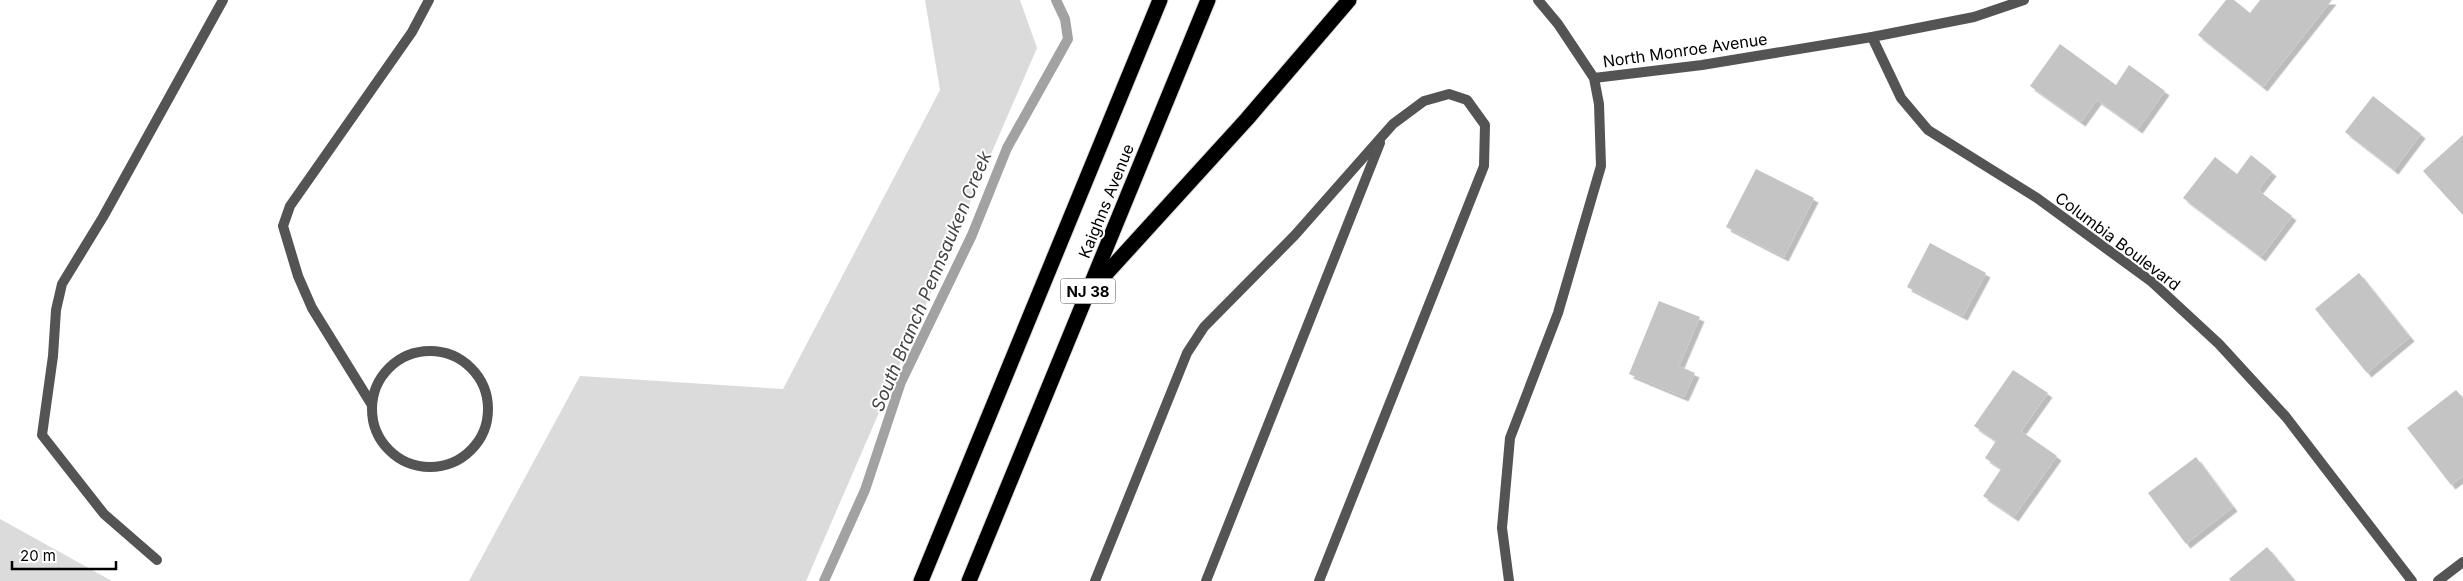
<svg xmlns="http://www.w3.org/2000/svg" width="2463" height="581" font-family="Inter,sans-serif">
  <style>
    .green { fill: #dbdbdb }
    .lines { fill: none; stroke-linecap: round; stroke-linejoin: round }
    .stream { stroke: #a2a2a2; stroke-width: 10 }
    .building { fill: #c4c4c4; filter: url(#shadow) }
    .highway-casing { stroke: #dbdbdb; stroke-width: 17 }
    .lane { stroke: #545454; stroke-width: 10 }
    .street { stroke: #545454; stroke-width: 10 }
    .highway { stroke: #000; stroke-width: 15 }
    .labels { text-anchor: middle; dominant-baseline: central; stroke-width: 4; stroke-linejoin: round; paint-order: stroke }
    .shield { fill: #fff; stroke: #4c4c4c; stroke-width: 1 }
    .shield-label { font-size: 15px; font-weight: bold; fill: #000 }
    .street-label { font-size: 16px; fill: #000; stroke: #fff }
    .water-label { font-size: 18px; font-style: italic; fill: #434343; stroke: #fff }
  </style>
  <defs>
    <filter id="shadow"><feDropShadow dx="4.5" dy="4.5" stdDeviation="0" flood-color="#0004"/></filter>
  </defs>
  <rect width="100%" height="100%" fill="#fff"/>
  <g class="green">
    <polygon points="925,0 1020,0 1037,48 806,581 469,581 580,376 783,389 940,90"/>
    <polygon points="0,519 112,581 0,581"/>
  </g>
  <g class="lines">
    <polyline class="stream" points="824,581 865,490 901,382 972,235 1007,148 1068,39 1065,19 1056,0"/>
  </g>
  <g class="building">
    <polygon points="2226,0 2234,0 2250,13 2260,0 2332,0 2263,87 2198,35"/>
    <polygon points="2060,44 2116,85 2129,65 2165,91 2138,129 2097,100 2081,122 2030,86"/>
    <polygon points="2373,96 2421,134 2394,170 2345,132"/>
    <polygon points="2463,135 2463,215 2423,171"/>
    <polygon points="2251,155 2272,172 2258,190 2292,216 2261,257 2183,198 2215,157 2237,174"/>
    <polygon points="1756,169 1814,198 1784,257 1726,227"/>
    <polygon points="1930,243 1986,273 1963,316 1907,287"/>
    <polygon points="2359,273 2410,337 2367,373 2315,309"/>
    <polygon points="1659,301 1700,317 1679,366 1695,373 1684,397 1629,374"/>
    <polygon points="2013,370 2048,393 2021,431 2057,456 2014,517 1983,496 2001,469 1985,458 1996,441 1974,426"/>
    <polygon points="2456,390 2463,398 2463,476 2451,485 2407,428"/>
    <polygon points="2196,457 2233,507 2186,544 2148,493"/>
    <polygon points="2267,547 2295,581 2231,581 2229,579"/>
  </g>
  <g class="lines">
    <defs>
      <g id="highway">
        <polyline points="1094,287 1247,119 1349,0"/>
        <polyline points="921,581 1160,0"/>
        <polyline points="969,581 1208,0"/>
      </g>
    </defs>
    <use href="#highway" class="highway-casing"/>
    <g class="lane">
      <circle cx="430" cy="409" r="58"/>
      <polyline points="372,405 312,308 298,276 283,226 290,206 412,32 429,0"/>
      <polyline points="157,560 104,514 42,435 53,356 56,310 62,284 103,217 223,0"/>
      <polyline points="1095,581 1187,353 1204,327 1295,235 1393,124 1424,101 1449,94 1467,100 1485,125 1484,166 1319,581"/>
      <polyline points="1206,581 1380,143"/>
    </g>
    <g class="street">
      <polyline points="1872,37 1901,98 1928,130 2037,198 2152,282 2219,344 2286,417 2412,581"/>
      <polyline points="1594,78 1702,65 1872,37 1974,17 2024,0"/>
      <polyline points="1509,581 1502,528 1510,438 1558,313 1601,166 1599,104 1594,78 1558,24 1538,0"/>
      <polyline points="2438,581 2463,562"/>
    </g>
    <use href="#highway" class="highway"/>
  </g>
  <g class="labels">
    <rect class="shield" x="1060.5" y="278.5" width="55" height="25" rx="4"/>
    <g class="shield-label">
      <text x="1088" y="291">NJ 38</text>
    </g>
    <g class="street-label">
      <text transform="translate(1685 50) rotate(-8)">North Monroe Avenue</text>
      <text transform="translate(1106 201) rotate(-68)">Kaighns Avenue</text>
      <text transform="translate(2118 241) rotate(37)">Columbia Boulevard</text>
    </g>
    <g class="water-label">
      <text transform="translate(931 281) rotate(-67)">South Branch Pennsauken Creek</text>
    </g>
  </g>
  <path d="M12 561v8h104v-8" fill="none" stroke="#000000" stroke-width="2.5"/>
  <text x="20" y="561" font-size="15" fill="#000000" stroke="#ffffff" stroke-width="4" paint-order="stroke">20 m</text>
</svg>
